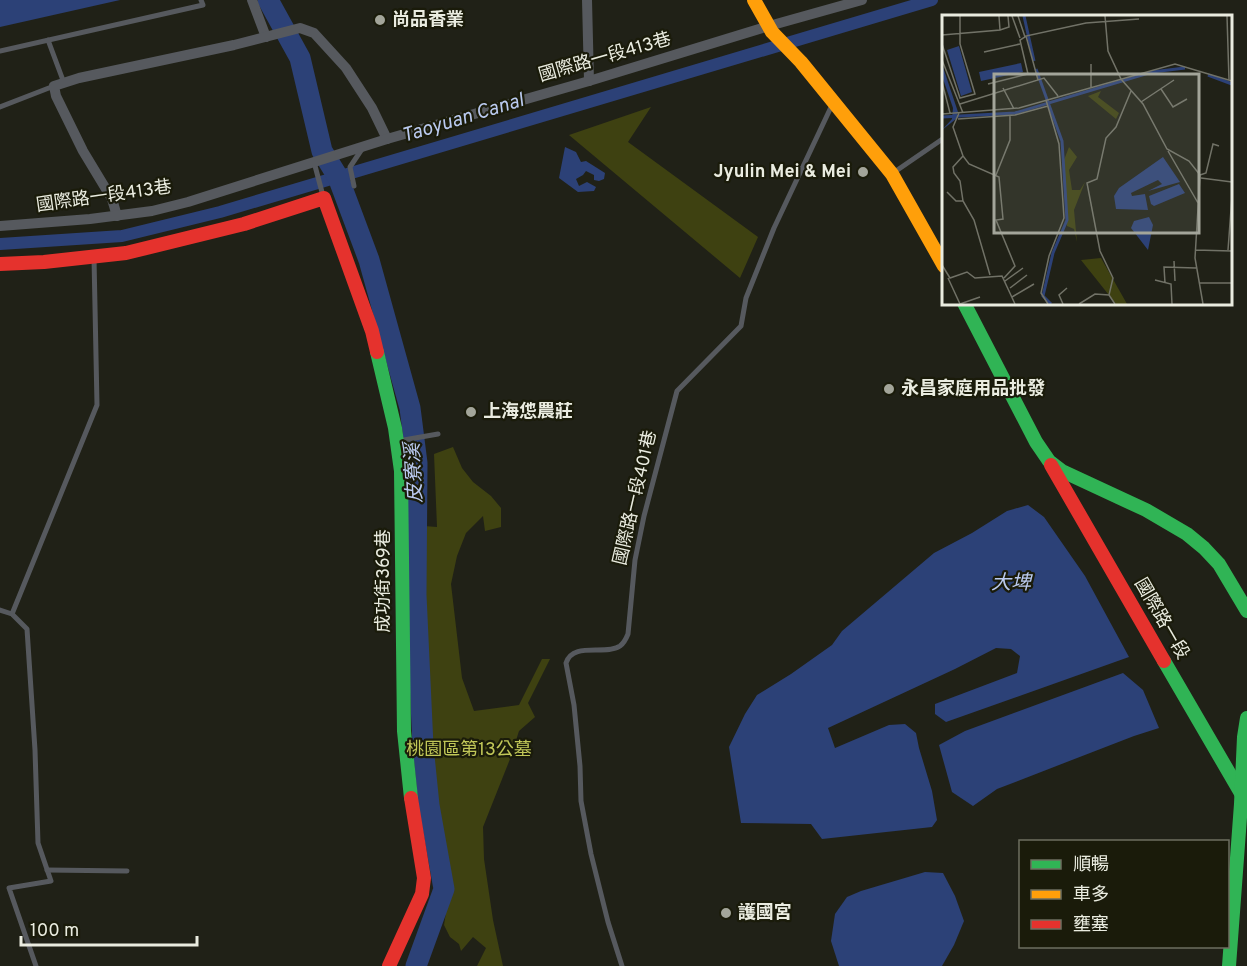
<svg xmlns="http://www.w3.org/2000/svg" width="1247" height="966" font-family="Overpass,'Noto Sans TC',sans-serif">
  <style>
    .green { fill: #3e4111 }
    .water { fill: #2c4177 }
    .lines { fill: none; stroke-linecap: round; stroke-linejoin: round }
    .canal { stroke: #2c4177; stroke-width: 12 }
    .river { stroke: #2c4177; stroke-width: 21 }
    .lane { stroke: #56595e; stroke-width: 5 }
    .street { stroke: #56595e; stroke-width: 10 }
    .fast { stroke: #30b455; stroke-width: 14 }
    .slow { stroke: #ff9f0a; stroke-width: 14 }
    .jam { stroke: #e5322d; stroke-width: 14 }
    .poi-dot { fill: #a3a59a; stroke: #1a1b0a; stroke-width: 2 }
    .labels { text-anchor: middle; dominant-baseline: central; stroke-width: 4.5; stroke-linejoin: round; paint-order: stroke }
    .poi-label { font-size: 18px; font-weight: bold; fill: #eaece0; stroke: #1a1b0a; text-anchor: start }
    .street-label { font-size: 18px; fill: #eaece0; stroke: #1a1b0a }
    .park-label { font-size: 18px; fill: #c1c758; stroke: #1a1b0a }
    .water-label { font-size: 20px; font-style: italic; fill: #bacaef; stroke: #1a1b0a }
    .inset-river { fill: none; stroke: #2c4177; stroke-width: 3 }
    .inset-road { fill: none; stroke: #717267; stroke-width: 1.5 }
    .view { fill: #a3a59a; fill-opacity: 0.15; stroke: #a3a59a; stroke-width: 3 }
    .inset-edge { fill: none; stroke: #eaece0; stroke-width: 3 }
  </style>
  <rect width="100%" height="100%" fill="#202117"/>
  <g class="green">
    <polygon points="651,107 628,142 758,237 740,278 569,135"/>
    <polygon points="453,447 462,468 473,482 491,496 501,508 501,527 485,531 483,516 466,533 457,556 451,584 462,678 474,711 519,705 542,659 550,659 528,703 535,717 519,731 510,759 483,827 484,859 493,920 503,966 477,966 486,948 473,937 461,951 459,944 450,937 444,925 450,887 428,744 422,551 424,526 437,527 434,454"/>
  </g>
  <g class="water">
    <polygon points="0,0 120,0 0,27"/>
    <polygon points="565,147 576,152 581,162 586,161 605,173 604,179 599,181 594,180 594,175 586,171 583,175 576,179 579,186 587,182 596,187 594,191 578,192 559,178"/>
    <polygon points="1028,505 1044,517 1085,576 1129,657 946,722 935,714 935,704 1017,673 1020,656 1011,649 996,648 955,669 828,728 835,748 889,725 905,724 916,733 919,748 932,791 937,820 932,827 822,839 811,824 741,823 729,747 745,714 757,695 791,674 832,645 842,631 934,553 972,533 1007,511"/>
    <polygon points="1123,673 1143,690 1159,728 1134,736 997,789 973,806 952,792 939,745 965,731"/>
    <polygon points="925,872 943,873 955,896 964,921 954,945 942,966 839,966 831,941 835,914 847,897 861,891"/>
  </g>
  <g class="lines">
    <polyline class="canal" points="0,244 122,236 220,212 932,0"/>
    <polyline class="river" points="268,0 300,58 322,151 338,177 369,260 410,408 417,463 416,595 423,746 429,805 444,889 416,966"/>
    <g class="lane">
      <polyline points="48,40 64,83"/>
      <polyline points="0,51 203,5 201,0"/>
      <polyline points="0,107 54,86"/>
      <polyline points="314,162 323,196"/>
      <polyline points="893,173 944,138"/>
      <polyline points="354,186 350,167 362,149"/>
      <polyline points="398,441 438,434"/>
      <polyline points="0,610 12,614 27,629 35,750 38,843 51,881 9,888 36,966"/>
      <polyline points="12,614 97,405 94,258"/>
      <polyline points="47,870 127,871"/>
      <path d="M622,966L608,922L591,854L581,801L580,766L574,705L566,663C573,641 605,656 620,646C624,643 626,639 628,634L635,560L644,516L677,391L741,326L746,298L774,228L832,105"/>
    </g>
    <g class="street">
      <polyline points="252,0 266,37"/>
      <polyline points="587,0 589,81"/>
      <polyline points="117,216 112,199 83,151 56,96 54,86 79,78 234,45 300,28 314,33 346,68 372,108 387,139"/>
      <polyline points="0,226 90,219 152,211 188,202 387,139 589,81 769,26 862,0"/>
    </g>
    <g class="fast">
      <polyline points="964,303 1036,442 1049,461 1062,471 1146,510 1187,534 1204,548 1219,564 1247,611"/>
      <polyline points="377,352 395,428 401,471 404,731 411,798"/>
      <polyline points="1164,661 1242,795"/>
      <polyline points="1229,966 1241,804 1244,737 1247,718"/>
    </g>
    <polyline class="slow" points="754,0 772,32 801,62 892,174 944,266"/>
    <g class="jam">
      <polyline points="0,264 44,262 126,253 244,224 324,198 372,331 377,352"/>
      <polyline points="1051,465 1164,661"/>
      <polyline points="389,966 422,894 424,878 411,798"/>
    </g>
  </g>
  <g class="poi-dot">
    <circle cx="380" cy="20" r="6"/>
    <circle cx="863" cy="172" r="6"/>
    <circle cx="889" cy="389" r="6"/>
    <circle cx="471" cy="412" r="6"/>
    <circle cx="726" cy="913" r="6"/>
  </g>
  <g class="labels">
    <g class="poi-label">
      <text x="392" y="20">尚品香業</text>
      <text x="851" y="172" text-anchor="end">Jyulin Mei &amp; Mei</text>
      <text x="901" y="389">永昌家庭用品批發</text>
      <text x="483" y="412">上海怹農莊</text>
      <text x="738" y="913">護國宮</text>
    </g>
    <g class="street-label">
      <text transform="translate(605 58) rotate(-16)">國際路一段413巷</text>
      <text transform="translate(104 197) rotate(-8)">國際路一段413巷</text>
      <text transform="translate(636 498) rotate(-77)">國際路一段401巷</text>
      <text transform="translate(384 581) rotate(-90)">成功街369巷</text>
      <text transform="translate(1161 619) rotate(60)">國際路一段</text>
    </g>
    <g class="park-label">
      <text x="469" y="750">桃園區第13公墓</text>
    </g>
    <g class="water-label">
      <text transform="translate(463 119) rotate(-17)">Taoyuan Canal</text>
      <text transform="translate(415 473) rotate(-93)">皮寮溪</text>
      <text x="1011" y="584">大埤</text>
    </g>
  </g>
  <g transform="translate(942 15)">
    <rect width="290" height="290" fill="#202117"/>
    <path d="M159,76L156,82L177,98L174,104L146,81ZM127,132L135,142L127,155L130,175H138L143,167L132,195L135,227L132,214L125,211L123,181L122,145ZM159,243L185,289H174L139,245Z" fill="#3e4111"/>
    <path d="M17,31L30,77L19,81L5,35ZM79,48L81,57L39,66L37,57ZM0,49L16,97L14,104L0,115L10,104L11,93L0,61ZM221,142L238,167L206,176L220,169L216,165L189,178L190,181L203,179L206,195L174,194L172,181L177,173ZM237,169L243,178L212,191L209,189L207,181ZM207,202L211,210L206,235L189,213L192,206Z" fill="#2c4177"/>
    <path class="inset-river" d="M82,1L92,46M94,54L120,126L125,205L111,238L101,281L109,289M266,60L290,69M0,102L73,98L210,57L243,53"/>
    <path class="inset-road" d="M70,1L78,23M163,1L166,36L179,64L201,89L225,134L247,146L258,160L253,243L261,289M285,1L287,65M58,15L67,12L66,1M0,20L58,15L57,1M0,29L18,83L33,79L18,29V1M42,37L78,29M0,45L21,98M149,49V72M96,65L84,21L144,8L197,4M0,67L8,98M46,69L86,59L78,25L83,22L76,1M61,73L72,94M219,74L231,92L245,84M104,85L117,129L122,203L107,241L99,278L106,289M199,87L232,65M18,89L102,63L116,81M17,98L11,112L21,141L27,149L57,162L61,204L54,205L73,251L62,263M0,99L77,93L233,49L290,66M16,104L73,100L106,91M226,136L256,188M21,141L11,152L12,158L18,166L21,186L32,205L48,260M54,160L68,125V101M258,160L264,158L271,129L277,131M259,163L290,167M5,177L14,186H21M253,235L290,236M286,235L290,181M232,246L233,266M0,250L8,263L25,257L33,263L60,261L73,289M6,263L18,289M213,265L229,269L230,289M63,266L81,253M223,268L222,252L254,253M258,268H290M68,273L85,260M70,282L92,269M18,289L38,282M121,289L117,280L125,273M137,289L153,279L167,280M173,289L167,280L171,263L158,236L145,168L155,164L164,123L174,112L189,76"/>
    <path class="view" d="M52,59H257V218H52Z"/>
    <rect width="290" height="290" class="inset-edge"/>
  </g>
  <rect x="1019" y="840" width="210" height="108" fill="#1a1b0a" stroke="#6d6f60" stroke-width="1.5"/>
  <rect x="1031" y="860" width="30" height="9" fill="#30b455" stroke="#6d6f60" stroke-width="1.5"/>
  <text x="1073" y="870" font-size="18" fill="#eaece0">順暢</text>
  <rect x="1031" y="890" width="30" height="9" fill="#ff9f0a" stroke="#6d6f60" stroke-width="1.5"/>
  <text x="1073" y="900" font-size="18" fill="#eaece0">車多</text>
  <rect x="1031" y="920" width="30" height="9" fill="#e5322d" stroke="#6d6f60" stroke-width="1.5"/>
  <text x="1073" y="930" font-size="18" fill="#eaece0">壅塞</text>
  <path d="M21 936v9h176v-9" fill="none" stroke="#eaece0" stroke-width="3"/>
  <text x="30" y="936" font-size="18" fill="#eaece0" stroke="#1a1b0a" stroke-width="4.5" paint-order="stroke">100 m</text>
</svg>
